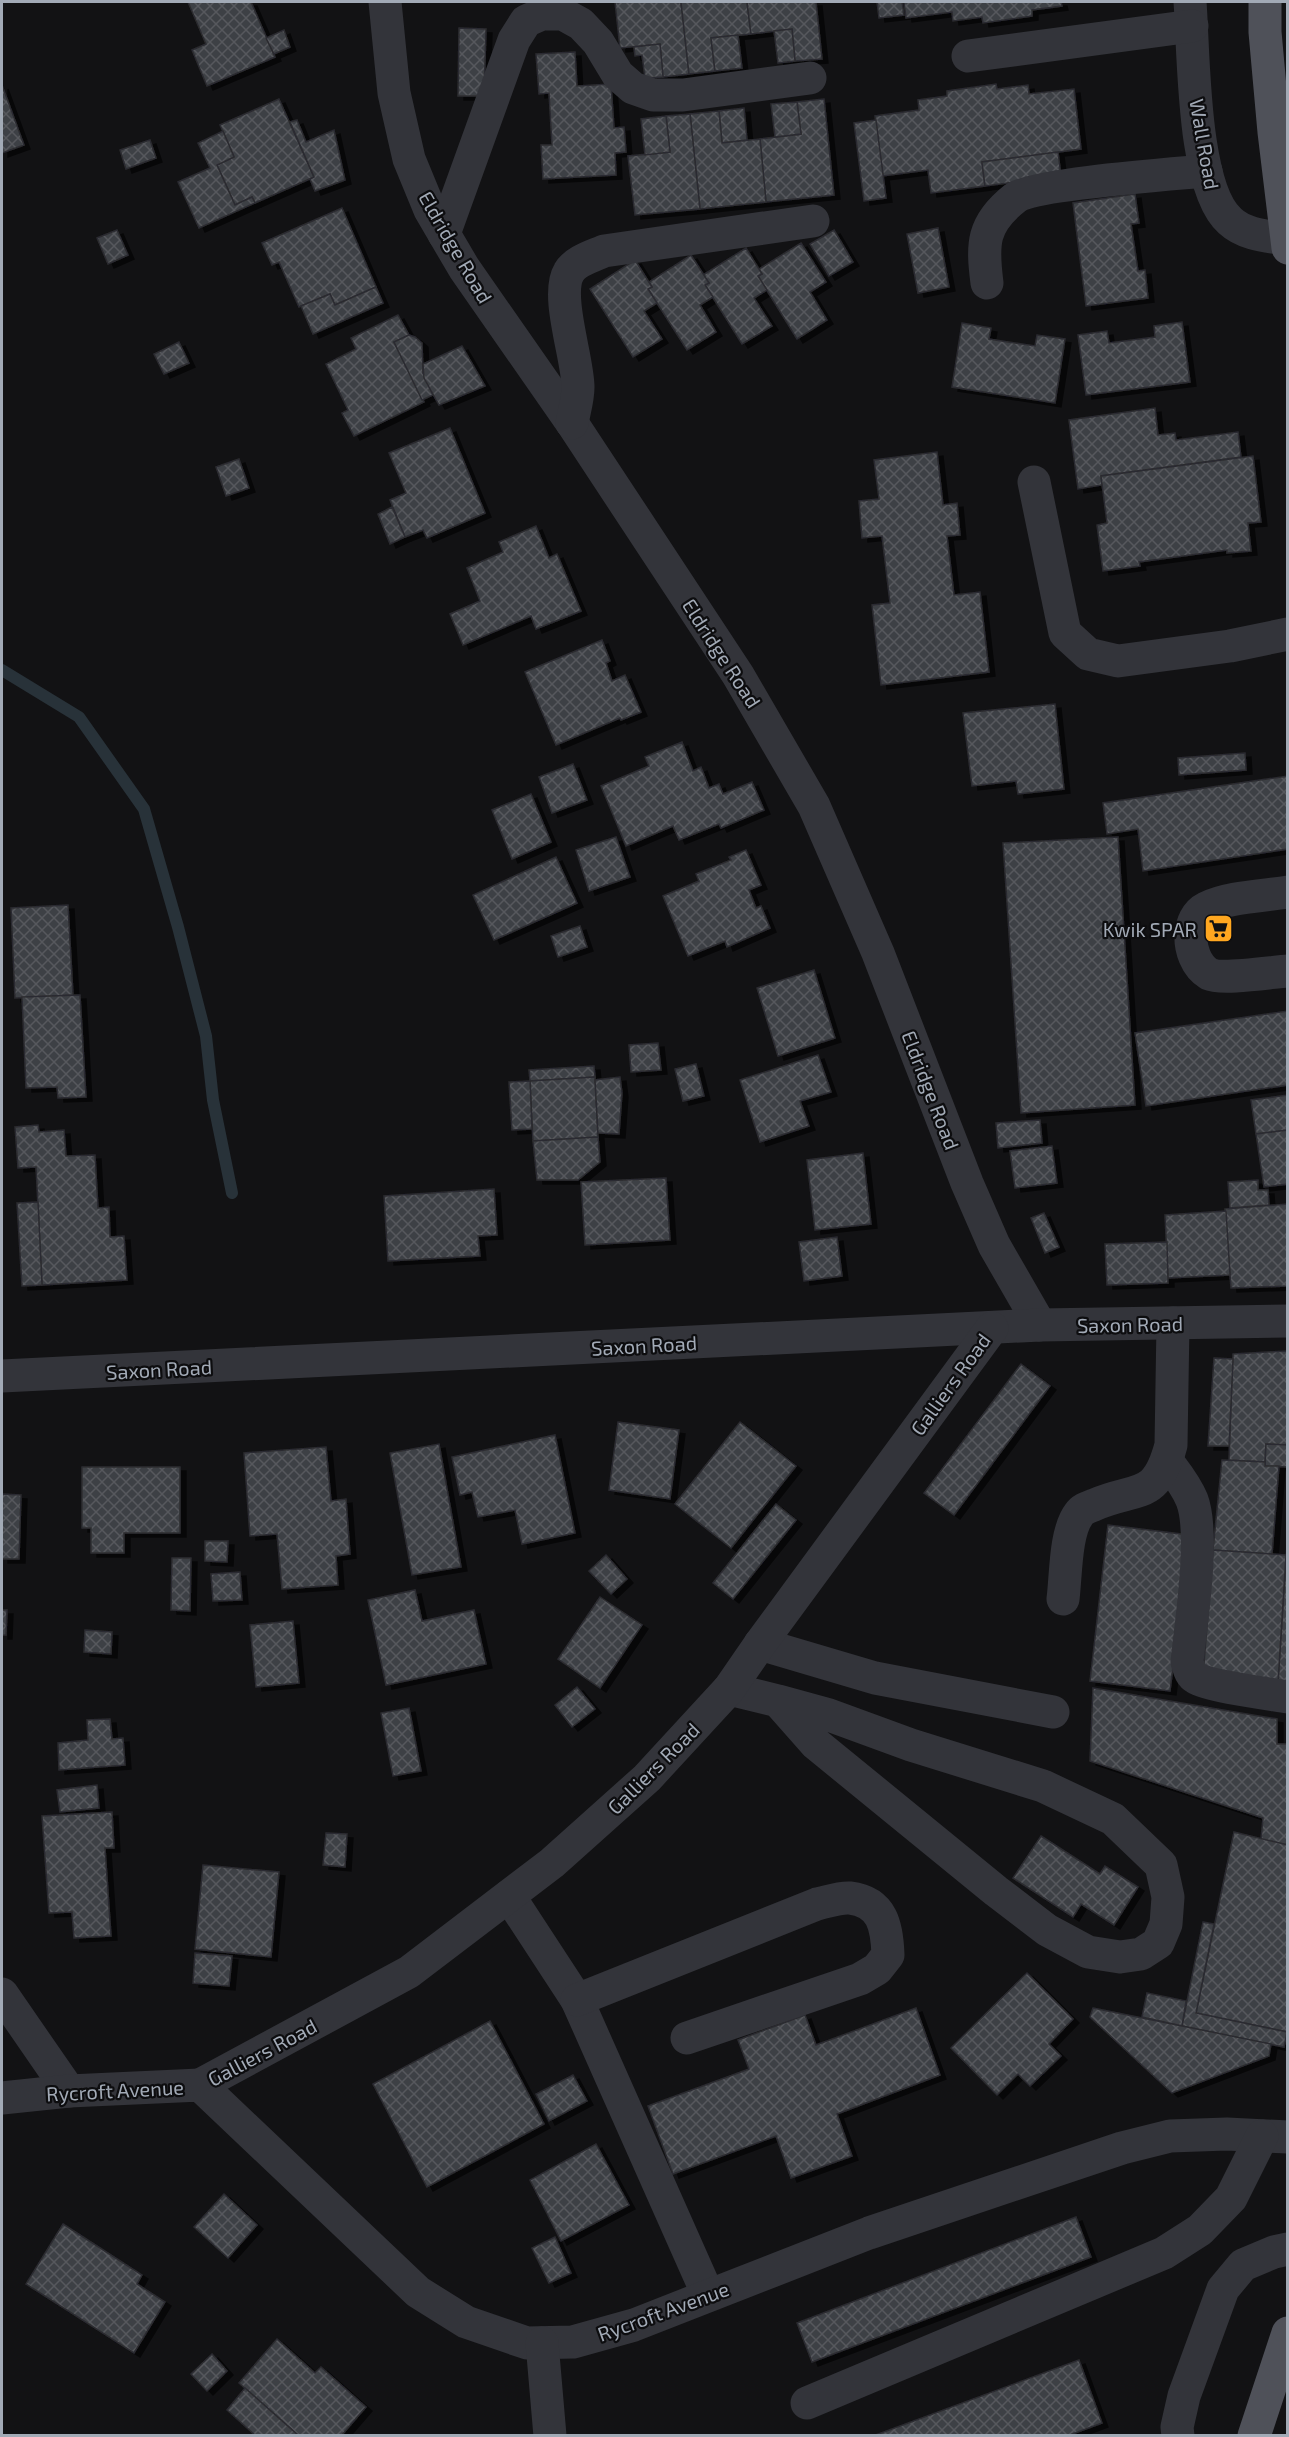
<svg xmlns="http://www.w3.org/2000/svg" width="1289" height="2437" font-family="'Exo 2',sans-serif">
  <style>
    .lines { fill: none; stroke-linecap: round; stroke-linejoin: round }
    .stream { stroke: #283239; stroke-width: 12 }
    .building { fill: url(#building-cross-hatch); stroke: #2c2c30; stroke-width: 1.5; filter: url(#shadow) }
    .minor { stroke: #33343a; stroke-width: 33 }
    .major { stroke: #4f5159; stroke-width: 33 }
    .labels { text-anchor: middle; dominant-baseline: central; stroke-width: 4.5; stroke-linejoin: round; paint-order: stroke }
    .street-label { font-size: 20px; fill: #a2aab6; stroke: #0d0d0f }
    .poi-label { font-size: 20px; fill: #a2aab6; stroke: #0d0d0f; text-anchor: end }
  </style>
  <defs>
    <pattern id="building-cross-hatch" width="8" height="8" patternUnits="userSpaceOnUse" patternTransform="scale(1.5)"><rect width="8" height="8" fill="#3e4044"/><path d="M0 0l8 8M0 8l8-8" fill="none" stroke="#57595d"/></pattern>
    <filter id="shadow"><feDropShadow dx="6" dy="4" stdDeviation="0" flood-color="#0009"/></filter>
  </defs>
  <rect width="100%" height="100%" fill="#121214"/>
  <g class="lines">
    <polyline class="stream" points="2,670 79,717 144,809 178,927 206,1036 213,1100 232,1193"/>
  </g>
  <g class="building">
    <polygon points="188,2 251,2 275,57 207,86 192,50 206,44"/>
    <polygon points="615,2 681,2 689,74 663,77 660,44 620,48"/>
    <polygon points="681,2 747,2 751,34 711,38 715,71 689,74"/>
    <polygon points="747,2 816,2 822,59 795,61 792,29 751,34"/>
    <polygon points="877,2 902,2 904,15 879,18"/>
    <polygon points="904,2 1061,2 1062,6 1032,10 1032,16 983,23 982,17 953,21 952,12 906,18"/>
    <polygon points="459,28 486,29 484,96 458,96"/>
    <polygon points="792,29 795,61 778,63 774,31"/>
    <polygon points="284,30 290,47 274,54 266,38"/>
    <polygon points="738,35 742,68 715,71 711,38"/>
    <polygon points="660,44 663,77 645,78 642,55 635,56 634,47"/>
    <polygon points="575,52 577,86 611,84 614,128 624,127 626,152 615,153 616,175 543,179 541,145 552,145 549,93 539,94 536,54"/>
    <polygon points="996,84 997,89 1028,85 1029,94 1074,89 1081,149 982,162 985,186 931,193 928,170 883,176 875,116 919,110 918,100 947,96 947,91"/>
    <polygon points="2,85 24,145 2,153"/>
    <polygon points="279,99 314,177 255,203 252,197 235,205 217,165 234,157 220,125"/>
    <polygon points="824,99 834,195 766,202 760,139 801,134 797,102"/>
    <polygon points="797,102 801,134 775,137 771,104"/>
    <polygon points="744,108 747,140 722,143 719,111"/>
    <polygon points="719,111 722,143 760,139 766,202 700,209 690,114"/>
    <polygon points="690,114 700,209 635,215 628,156 670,152 666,116"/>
    <polygon points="666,116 670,152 645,155 641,119"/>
    <polygon points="297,120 306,142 334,130 345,180 315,191 310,179 314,177 290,122"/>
    <polygon points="876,120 886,198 864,201 854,123"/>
    <polygon points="223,131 234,157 217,165 235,205 252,197 255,203 199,228 178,182 210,168 198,143"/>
    <polygon points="150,140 156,158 126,169 120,150"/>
    <polygon points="1058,152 1061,176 985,186 982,162"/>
    <polygon points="1135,194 1139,223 1131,224 1138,271 1145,270 1148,298 1086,306 1073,203"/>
    <polygon points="342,208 376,287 335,305 330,294 299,307 279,262 272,265 262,243"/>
    <polygon points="938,228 949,287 918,293 907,234"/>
    <polygon points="117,230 128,255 108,264 97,238"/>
    <polygon points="834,230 853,262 829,276 810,244"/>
    <polygon points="801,243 826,282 810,292 827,320 797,339 758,276 762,274 759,269"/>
    <polygon points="746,248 762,274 758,276 767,290 754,298 772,326 742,344 705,285 709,283 703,275"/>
    <polygon points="691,255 709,283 705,285 713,297 700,305 716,332 687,350 648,289 652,287 649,282"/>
    <polygon points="635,260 652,287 648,289 657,303 644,311 662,339 633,357 590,289"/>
    <polygon points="376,287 383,303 313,334 301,306 330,294 335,305"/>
    <polygon points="398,315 409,335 394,342 424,402 354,436 342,413 348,410 326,364 356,349 351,338"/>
    <polygon points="1182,322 1190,382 1086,395 1078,335 1107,331 1109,343 1155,337 1154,326"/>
    <polygon points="962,323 991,328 989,339 1035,346 1037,335 1065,339 1055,403 952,387"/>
    <polygon points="409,335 415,337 422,343 423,373 433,395 422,400 394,342"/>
    <polygon points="179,342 189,363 164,374 154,354"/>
    <polygon points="462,346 485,386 439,405 424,378 423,364"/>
    <polygon points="1155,408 1158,435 1175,433 1176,440 1238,432 1241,457 1101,476 1102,485 1078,489 1069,420"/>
    <polygon points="450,428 485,513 427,538 423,530 405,537 390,500 406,493 389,453"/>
    <polygon points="937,452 943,505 957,503 960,535 947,536 954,595 980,592 989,672 881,685 872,605 890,603 882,536 862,538 859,501 879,499 874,460"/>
    <polygon points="1253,456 1261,522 1248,523 1251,551 1227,553 1227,550 1139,562 1140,566 1103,571 1097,525 1107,523 1101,476"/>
    <polygon points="239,459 249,488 226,496 216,467"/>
    <polygon points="392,507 405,537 390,544 378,514"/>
    <polygon points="536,526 549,558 557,554 581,611 536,629 531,616 463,645 450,614 480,601 467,568 503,552 499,542"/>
    <polygon points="602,640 610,661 606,663 612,681 625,675 641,712 621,720 620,718 556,745 525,672"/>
    <polygon points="1055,704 1064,789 1018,794 1016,781 972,786 963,713"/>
    <polygon points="682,742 693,771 701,767 709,788 719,784 723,794 752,782 764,810 721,828 719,824 679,840 673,826 626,846 601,786 649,766 645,757"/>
    <polygon points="1245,753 1246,770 1179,775 1178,758"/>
    <polygon points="573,764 587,800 552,813 539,777"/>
    <polygon points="1288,776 1288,849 1143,871 1138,829 1107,834 1103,803"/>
    <polygon points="531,794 551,842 512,859 492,810"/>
    <polygon points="616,837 630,877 589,891 576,850"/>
    <polygon points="1118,837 1135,1105 1021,1113 1003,843"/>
    <polygon points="746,850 761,885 749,890 756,908 761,906 770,928 727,947 725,941 688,956 663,896 699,881 696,874 731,860 729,857"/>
    <polygon points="556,857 577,903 494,940 473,895"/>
    <polygon points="68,905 73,995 15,998 11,908"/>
    <polygon points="580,926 587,947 558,957 551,936"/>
    <polygon points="814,970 835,1038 778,1056 757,988"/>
    <polygon points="80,995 86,1097 58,1098 57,1087 26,1088 22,997"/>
    <polygon points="1288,1011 1288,1085 1146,1106 1135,1033"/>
    <polygon points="658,1043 661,1070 631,1072 629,1045"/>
    <polygon points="818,1055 831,1092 800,1101 809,1126 760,1142 740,1080"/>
    <polygon points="696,1064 704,1096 683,1101 675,1069"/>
    <polygon points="594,1066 595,1077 530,1081 529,1070"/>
    <polygon points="595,1077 598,1137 533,1141 530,1081"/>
    <polygon points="620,1077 622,1093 619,1134 598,1133 595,1080"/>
    <polygon points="530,1081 532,1129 512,1130 509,1082"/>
    <polygon points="1288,1095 1288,1130 1256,1134 1251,1100"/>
    <polygon points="1040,1120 1042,1143 998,1148 996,1123"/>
    <polygon points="38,1125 39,1132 64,1130 66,1156 95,1155 98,1208 109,1207 110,1237 124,1236 127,1280 42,1285 36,1167 18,1168 15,1127"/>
    <polygon points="1288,1130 1288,1184 1264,1187 1256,1134"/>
    <polygon points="598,1137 600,1162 578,1180 537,1180 533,1141"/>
    <polygon points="1052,1146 1057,1183 1015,1188 1010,1151"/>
    <polygon points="863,1153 871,1224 815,1230 807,1160"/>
    <polygon points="666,1178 670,1240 585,1245 581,1182"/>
    <polygon points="1258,1180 1258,1190 1268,1190 1269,1205 1230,1208 1228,1182"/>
    <polygon points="494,1189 497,1235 478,1236 480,1256 388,1261 384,1196"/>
    <polygon points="38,1202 42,1285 22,1286 17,1203"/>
    <polygon points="1288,1204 1288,1286 1231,1288 1225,1209"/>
    <polygon points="1226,1211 1230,1275 1168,1278 1165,1215"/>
    <polygon points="1044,1213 1059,1247 1045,1253 1031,1218"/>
    <polygon points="837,1237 842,1276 804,1281 799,1242"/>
    <polygon points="1167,1242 1168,1283 1107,1285 1105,1244"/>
    <polygon points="1288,1351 1288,1445 1266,1444 1265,1462 1229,1460 1233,1354"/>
    <polygon points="1214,1358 1233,1359 1229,1446 1208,1446"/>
    <polygon points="1021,1364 1050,1386 954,1515 924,1493"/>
    <polygon points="618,1422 679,1430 670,1499 609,1490"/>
    <polygon points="740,1422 796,1466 731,1548 675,1504"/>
    <polygon points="555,1435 575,1533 522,1544 515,1510 478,1517 472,1492 460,1495 452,1457"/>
    <polygon points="439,1444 461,1567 412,1575 390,1453"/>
    <polygon points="1266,1444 1288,1445 1288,1467 1265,1466"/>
    <polygon points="326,1447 331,1501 346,1499 350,1554 336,1556 338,1585 282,1589 277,1534 250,1536 244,1453"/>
    <polygon points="1222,1460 1265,1462 1265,1466 1279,1466 1272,1554 1213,1550"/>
    <polygon points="82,1467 180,1467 180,1533 124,1533 124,1553 91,1553 91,1528 82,1528"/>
    <polygon points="2,1494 21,1495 19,1559 2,1559"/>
    <polygon points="776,1504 796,1520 733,1599 713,1583"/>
    <polygon points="1108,1525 1189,1535 1170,1691 1090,1681"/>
    <polygon points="1288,1530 1288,1683 1278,1682"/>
    <polygon points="205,1541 228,1541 227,1562 205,1561"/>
    <polygon points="1213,1550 1286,1555 1278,1682 1203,1676"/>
    <polygon points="606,1555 627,1579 611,1594 589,1571"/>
    <polygon points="172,1558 191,1558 190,1611 171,1610"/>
    <polygon points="240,1572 242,1600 213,1601 211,1574"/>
    <polygon points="415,1590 422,1621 474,1610 486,1664 386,1685 368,1600"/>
    <polygon points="600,1597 642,1625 600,1688 558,1659"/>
    <polygon points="2,1610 7,1610 6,1635 2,1635"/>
    <polygon points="293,1621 299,1683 256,1687 250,1625"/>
    <polygon points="85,1630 112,1632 111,1654 84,1652"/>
    <polygon points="577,1687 595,1709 572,1727 555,1705"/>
    <polygon points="1093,1688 1277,1719 1277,1744 1288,1744 1288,1845 1261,1839 1263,1818 1090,1761"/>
    <polygon points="409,1708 421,1771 393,1776 381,1713"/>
    <polygon points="110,1719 112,1739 123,1738 125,1765 59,1770 58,1743 88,1740 87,1720"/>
    <polygon points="97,1785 99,1808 60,1812 57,1790"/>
    <polygon points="112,1812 114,1848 105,1848 111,1936 74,1938 72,1912 49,1913 42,1816"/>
    <polygon points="1234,1832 1288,1845 1288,2032 1196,2013"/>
    <polygon points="326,1833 347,1834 345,1867 323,1865"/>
    <polygon points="1041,1836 1100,1874 1105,1866 1138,1887 1114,1925 1081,1904 1073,1917 1013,1878"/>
    <polygon points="203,1865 279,1872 271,1957 195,1949"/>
    <polygon points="1203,1922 1214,1924 1196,2013 1287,2032 1284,2047 1182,2026"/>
    <polygon points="195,1953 232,1956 229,1986 193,1983"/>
    <polygon points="1027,1973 1073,2019 1049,2044 1061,2056 1030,2086 1018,2074 997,2095 951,2048"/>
    <polygon points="1147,1993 1186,2001 1182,2026 1142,2017"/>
    <polygon points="916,2008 940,2075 837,2114 852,2156 791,2178 776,2136 673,2174 648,2106 749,2069 738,2040 805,2015 816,2045"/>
    <polygon points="1093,2008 1271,2044 1269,2056 1172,2093 1090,2017"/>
    <polygon points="490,2021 544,2124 427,2187 373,2084"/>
    <polygon points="573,2075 587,2101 549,2121 536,2094"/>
    <polygon points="596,2144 629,2205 561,2241 530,2180"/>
    <polygon points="224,2194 257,2225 228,2258 194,2227"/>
    <polygon points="1076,2217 1091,2257 812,2362 797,2323"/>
    <polygon points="63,2224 142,2275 137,2284 165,2302 134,2353 26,2284"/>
    <polygon points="555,2237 571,2273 549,2283 532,2248"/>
    <polygon points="277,2339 315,2373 321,2367 366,2407 341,2436 299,2436 239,2383"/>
    <polygon points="212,2354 227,2371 207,2391 191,2374"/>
    <polygon points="1079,2360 1102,2423 1067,2436 873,2436"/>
    <polygon points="245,2388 299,2436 256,2436 227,2410"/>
  </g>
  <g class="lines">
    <g class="minor">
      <polyline points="385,2 394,93 409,159 430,210 464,268 572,423 738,675 814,806 878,953 967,1183 994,1245 1040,1325"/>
      <path d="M1190,2C1194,52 1192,188 1230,221C1245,235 1267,236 1286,239"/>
      <polyline points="968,56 1192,26"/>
      <polyline points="444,234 514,40 526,21 542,14 563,14 581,24 598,42 618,75 633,88 653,95 683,95 810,78"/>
      <path d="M987,283C982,244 982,224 1015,198C1033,184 1174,174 1206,171"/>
      <path d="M572,423C574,412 578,399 578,387C578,359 555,295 569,272C575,261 593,256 604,251L813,221"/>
      <polyline points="1034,482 1065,633 1088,654 1118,661 1230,646 1288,634"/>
      <path d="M1288,892C1263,896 1228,897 1206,908C1196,913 1192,924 1191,934C1190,949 1196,966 1209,974C1222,980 1272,972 1288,971"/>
      <polyline points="2,1376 1040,1325 1288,1321"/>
      <path d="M1167,1461C1176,1473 1186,1485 1192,1500C1205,1534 1191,1623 1187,1662C1189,1668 1190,1675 1196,1678C1208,1686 1270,1694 1288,1697"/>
      <path d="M1063,1599C1066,1576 1065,1532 1079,1514C1082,1509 1089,1507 1094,1505C1137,1486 1156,1502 1171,1445L1173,1323"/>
      <polyline points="760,1644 875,1678 1053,1712"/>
      <polyline points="729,1689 778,1701 829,1715 911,1745 1043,1786 1113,1819 1161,1865 1168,1897 1166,1924 1158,1943 1141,1954 1120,1957 1088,1952 1047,1930 996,1891 816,1744 778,1701"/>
      <polyline points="509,1896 577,2000 708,2295"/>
      <polyline points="2,1994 69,2091"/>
      <path d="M577,2000L817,1904C827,1902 840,1897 850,1898C883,1902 887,1927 888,1955L877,1969L860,1979L687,2038"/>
      <polyline points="200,2085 409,1972 552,1863 647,1778 729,1689 760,1644 992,1328"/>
      <polyline points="2,2098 69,2091 200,2085 418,2292 466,2322 527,2343 573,2342 634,2325 869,2233 1122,2148 1170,2136 1227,2134 1288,2137"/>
      <polyline points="542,2343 550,2436"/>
      <polyline points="807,2403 1164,2253 1200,2230 1231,2198 1262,2136"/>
      <polyline points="1178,2436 1177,2427 1184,2396 1223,2289 1243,2265 1274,2252 1288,2249"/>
    </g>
    <g class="major">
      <polyline points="1265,2 1265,32 1274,132 1288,248"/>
      <polyline points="1254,2436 1288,2333"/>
    </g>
  </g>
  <defs>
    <symbol id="supermarket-square" viewBox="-11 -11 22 22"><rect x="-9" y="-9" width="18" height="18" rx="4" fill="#ffa720" stroke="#0d0d0f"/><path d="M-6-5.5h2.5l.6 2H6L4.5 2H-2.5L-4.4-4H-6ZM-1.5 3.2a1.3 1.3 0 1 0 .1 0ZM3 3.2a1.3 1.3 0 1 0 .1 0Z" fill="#111"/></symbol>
  </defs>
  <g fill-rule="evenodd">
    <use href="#supermarket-square" x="1202" y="912" width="33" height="33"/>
  </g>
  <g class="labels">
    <g class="street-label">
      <text transform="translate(1205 144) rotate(80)">Wall Road</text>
      <text transform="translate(456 247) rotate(60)">Eldridge Road</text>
      <text transform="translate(722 653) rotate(57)">Eldridge Road</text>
      <text transform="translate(931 1090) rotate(69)">Eldridge Road</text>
      <text transform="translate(1130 1324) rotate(-1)">Saxon Road</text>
      <text transform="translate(644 1345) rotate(-3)">Saxon Road</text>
      <text transform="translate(159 1369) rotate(-3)">Saxon Road</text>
      <text transform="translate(950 1384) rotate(-54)">Galliers Road</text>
      <text transform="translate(653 1768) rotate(-45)">Galliers Road</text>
      <text transform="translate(262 2052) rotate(-28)">Galliers Road</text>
      <text transform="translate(115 2090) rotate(-3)">Rycroft Avenue</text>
      <text transform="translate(663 2311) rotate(-20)">Rycroft Avenue</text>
    </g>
    <g class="poi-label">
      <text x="1197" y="929">Kwik SPAR</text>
    </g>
  </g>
  <rect width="1289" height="2437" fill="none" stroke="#a2aab6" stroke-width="6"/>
</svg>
